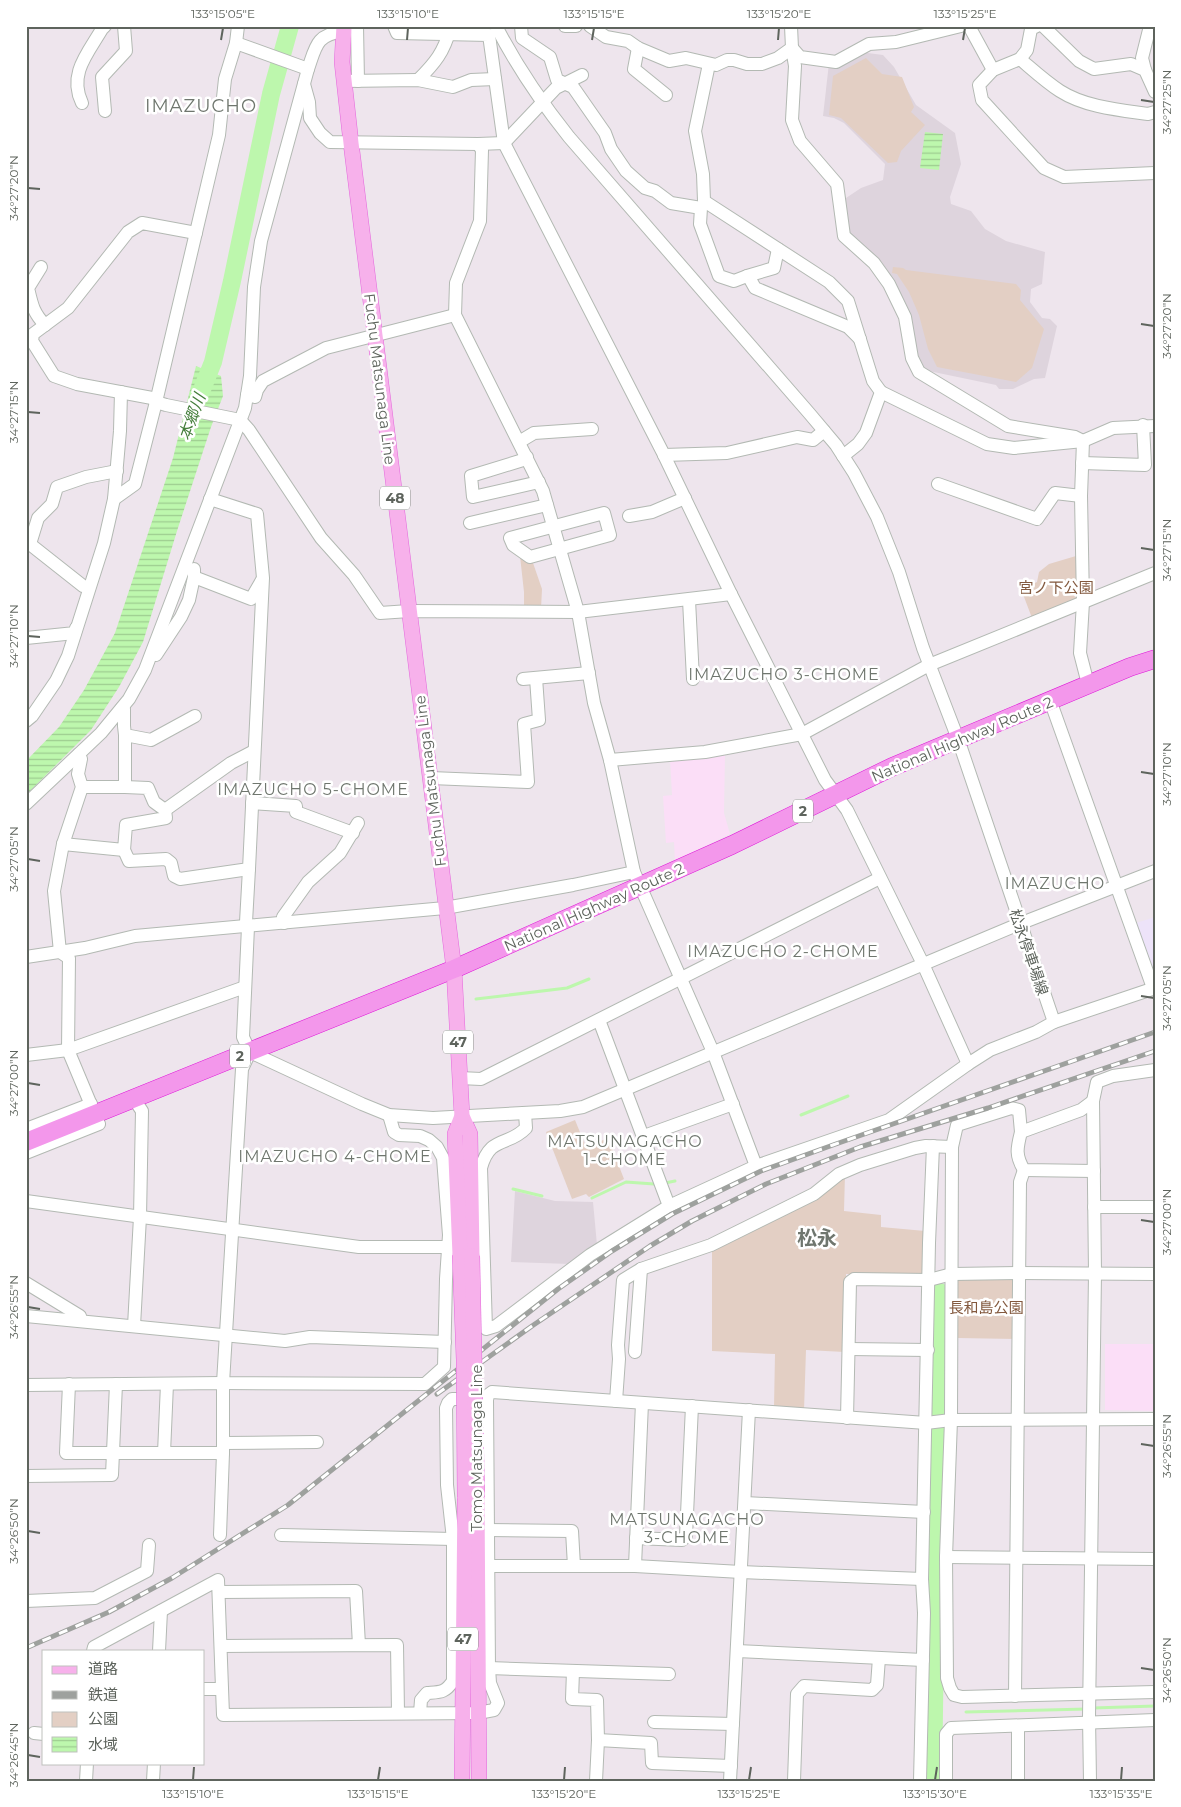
<svg xmlns="http://www.w3.org/2000/svg" width="1181" height="1807" font-family="Montserrat,'Noto Sans JP',sans-serif">
  <style>
    .commercial { fill: #fbdef7 }
    .education { fill: #ded4dd }
    .medical { fill: #ede3f9 }
    .green { fill: #e3cfc4 }
    .water { fill: url(#water-rules) }
    .lines { fill: none; stroke-linecap: round; stroke-linejoin: round }
    .stream { stroke: #bdf7ad; stroke-width: 3 }
    .river { stroke: #bdf7ad; stroke-width: 18 }
    .minor-casing { stroke: #b3b9b3; stroke-width: 14 }
    .major-casing { stroke: #e468dc; stroke-width: 16 }
    .highway-casing { stroke: #de16d8; stroke-width: 19 }
    .minor { stroke: #fff; stroke-width: 12 }
    .major { stroke: #f7b1eb; stroke-width: 15 }
    .highway { stroke: #f397eb; stroke-width: 18 }
    .rail-casing { stroke: #9ea19e; stroke-width: 5 }
    .rail { stroke: #fff; stroke-width: 3; stroke-dasharray: 9; stroke-linecap: butt }
    .major-bridge-casing { stroke: #e468dc; stroke-width: 16; stroke-linecap: butt }
    .major-bridge { stroke: #f7b1eb; stroke-width: 15 }
    .ticks { fill: none; stroke: #5e645d; stroke-width: 2 }
    .labels { text-anchor: middle; dominant-baseline: central; stroke-width: 5; stroke-linejoin: round; paint-order: stroke }
    .shield { fill: #fff; stroke: #8e928e; stroke-width: 1 }
    .shield-label { font-size: 14px; font-weight: bold; fill: #5e645d }
    .street-label { font-size: 15px; fill: #5e645d; stroke: #fff }
    .park-label { font-size: 15px; fill: #83593e; stroke: #fff }
    .water-label { font-size: 16px; font-style: italic; fill: #447e3b; stroke: #fff }
    .neighbourhood-label { font-size: 16px; letter-spacing: 1px; fill: #6f766e; stroke: #fff }
    .quarter-label { font-size: 18px; letter-spacing: 1px; fill: #6f766e; stroke: #fff }
    .district-label { font-size: 20px; font-weight: bold; fill: #6f766e; stroke: #fff }
    .neatline { fill: none; stroke: #5e645d; stroke-width: 2 }
    .ticks-label { font-size: 12px; text-anchor: middle; fill: #5e645d }
  </style>
  <defs>
    <pattern id="water-rules" width="6" height="5" patternUnits="userSpaceOnUse" patternTransform="scale(1.25)"><rect width="6" height="5" fill="#bdf7ad"/><path d="M0 2.5h6" fill="none" stroke="#9dcc90"/></pattern>
  </defs>
  <rect width="100%" height="100%" fill="#eee5ed"/>
  <g class="commercial">
    <polygon points="725,754 724,813 730,834 675,861 674,842 666,843 663,796 672,795 670,759"/>
    <polygon points="1105,1344 1155,1344 1155,1411 1105,1410"/>
  </g>
  <g class="education">
    <polygon points="860,52 883,55 894,67 916,105 955,133 961,164 950,197 951,204 971,211 985,229 1006,241 1045,252 1042,284 1031,289 1030,302 1042,318 1050,319 1057,326 1045,378 1034,379 1013,389 999,389 996,385 924,370 917,357 909,318 849,239 843,200 861,188 883,180 885,164 844,123 834,118 823,116 829,63"/>
    <polygon points="515,1191 555,1201 593,1202 597,1245 570,1264 511,1262"/>
  </g>
  <polygon class="medical" points="1155,917 1155,981 1133,924"/>
  <g class="green">
    <polygon points="866,58 882,74 902,77 914,107 911,112 925,125 901,151 897,162 888,163 841,118 829,115 833,76"/>
    <polygon points="893,267 903,268 906,270 1016,284 1021,290 1020,300 1044,329 1032,368 1016,382 937,367 928,349 919,315 909,292 897,274 892,273"/>
    <polygon points="520,556 533,563 542,589 541,609 524,608 524,592"/>
    <polygon points="1076,556 1077,600 1032,618 1021,589 1037,582 1039,572 1049,564"/>
    <polygon points="575,1120 586,1147 608,1138 624,1179 589,1197 586,1194 572,1199 546,1132"/>
    <polygon points="845,1174 844,1211 881,1215 881,1227 925,1231 923,1275 846,1274 845,1352 806,1350 804,1410 774,1407 775,1354 712,1351 712,1249"/>
    <polygon points="1016,1275 1016,1339 957,1338 956,1277"/>
  </g>
  <g class="water">
    <polygon points="925,132 943,134 939,170 920,168"/>
    <polygon points="196,366 221,376 223,396 211,427 177,531 143,642 119,687 91,730 26,795 26,761 59,727 84,690 115,633 173,458"/>
  </g>
  <g class="lines">
    <g class="stream">
      <polyline points="476,999 567,988 589,979"/>
      <polyline points="801,1115 848,1096"/>
      <polyline points="665,1183 675,1181"/>
      <polyline points="513,1189 542,1196"/>
      <polyline points="592,1198 626,1182 654,1184"/>
      <polyline points="1093,1708 1155,1706"/>
      <polyline points="966,1712 1087,1709"/>
    </g>
    <g class="river">
      <polyline points="201,392 213,362 232,281 271,94 290,26"/>
      <polyline points="933,1781 940,1292"/>
    </g>
    <defs>
      <g id="minor">
        <polyline points="357,26 358,81"/>
        <polyline points="394,26 397,33 489,35 504,143 662,451 731,594 825,780 847,810 923,964 968,1064"/>
        <path d="M496,26C517,67 541,102 569,137L809,413L836,445L854,473L877,517L899,572L923,648L958,739L1054,1022"/>
        <polyline points="521,26 522,38 550,57 557,80 573,87 605,133 611,149 626,171 645,188 655,191 671,203 701,208 700,224 719,276 734,281 747,276 750,279 755,288 848,327 860,339"/>
        <polyline points="565,26 576,26"/>
        <polyline points="590,26 606,37 628,41 638,48 669,61 686,58 716,65 727,60 734,60 747,64 762,64 778,58 792,48"/>
        <polyline points="791,26 792,48 795,66 792,120 800,141 837,184 844,236 874,263 889,284 905,317 912,358 919,372 1008,426 1075,437 1083,441"/>
        <polyline points="969,26 993,70"/>
        <polyline points="1037,26 1031,29 1027,50 1020,59 993,70 979,85 982,100 1044,168 1064,177 1155,173"/>
        <polyline points="1043,26 1079,61 1094,69 1131,64 1145,70 1155,92"/>
        <polyline points="236,43 308,69"/>
        <polyline points="638,48 634,69 666,95"/>
        <polyline points="792,48 800,57 836,62 869,44 896,42 961,26"/>
        <path d="M1020,59C1033,70 1046,82 1060,91C1085,107 1119,110 1148,114L1155,112"/>
        <polyline points="709,64 695,131 703,174 704,201 829,282 848,301 873,381 881,392 866,433 858,444 843,456"/>
        <polyline points="1145,70 1142,58 1150,26"/>
        <path d="M418,80C435,63 444,52 450,29"/>
        <polyline points="344,81 418,80 453,87 471,80 495,79"/>
        <polyline points="304,84 309,102 310,118 320,133 330,142 478,144 504,143 556,88 582,75"/>
        <path d="M82,103C68,74 88,53 102,29L105,26"/>
        <polyline points="105,111 102,77 126,51 124,26"/>
        <polyline points="478,144 482,150 480,221 456,283 455,315 543,491 578,612 594,703 610,760 634,872 713,1052 756,1166 889,1120 968,1064 990,1050 1036,1032 1054,1022 1155,988"/>
        <polyline points="196,233 142,223 128,232 68,308 33,334 32,341 54,376 77,384 152,398 156,402 166,405 240,420 249,430 321,538 354,575 380,613 409,611 578,612 731,594"/>
        <path d="M41,267L28,288C32,305 33,312 45,325"/>
        <polyline points="747,276 774,268 778,249"/>
        <polyline points="881,392 987,444 1014,448 1083,441 1113,428 1155,426"/>
        <polyline points="247,395 255,397 257,390 263,381 326,348 455,315"/>
        <polyline points="1083,441 1081,496 1083,602 1080,653 1088,684"/>
        <polyline points="519,442 534,433 592,429"/>
        <polyline points="664,455 727,453 797,437 813,440 824,431"/>
        <polyline points="527,457 523,460 471,476 473,497 539,482"/>
        <polyline points="1082,463 1145,465 1143,425"/>
        <polyline points="938,484 1037,519 1055,493 1081,496"/>
        <polyline points="114,499 135,484 156,402 219,135 225,79 236,43 238,26"/>
        <polygon points="604,513 610,535 530,557 513,545 510,538"/>
        <polyline points="629,516 652,512 685,498"/>
        <polyline points="470,523 547,505"/>
        <polyline points="26,541 83,586"/>
        <polyline points="30,544 38,518 52,504 57,487 86,477 117,471"/>
        <polyline points="194,569 194,577 251,599 262,580"/>
        <polyline points="689,600 693,679"/>
        <polyline points="26,638 75,633 76,628"/>
        <polyline points="156,655 181,617 189,600 194,577"/>
        <polyline points="523,679 589,673"/>
        <polyline points="1050,700 1153,988"/>
        <polyline points="122,708 124,709 124,726 125,735 151,740 195,716"/>
        <polyline points="26,721 32,716 56,681 68,656 104,543 114,499 120,431 121,392"/>
        <polyline points="610,760 705,752 802,734 929,665 1155,573"/>
        <polyline points="431,778 528,782 524,724 539,720 536,678"/>
        <polyline points="82,787 125,787 125,735"/>
        <polyline points="252,803 296,806 296,812 353,833"/>
        <path d="M26,804L101,733L129,699L145,670L245,408L250,376L254,287L261,241L308,69C316,46 316,35 343,31"/>
        <polyline points="165,810 231,763 254,751"/>
        <polyline points="63,844 124,850 126,825 166,818 165,810 154,802 148,788 125,787"/>
        <polyline points="124,850 129,861 166,859 171,863 174,876 180,879 249,869 263,578 257,514 210,499"/>
        <polyline points="249,869 246,922 248,927 243,1037 250,1052 362,1104 389,1115 433,1118 560,1111 583,1107 1019,924 1155,871"/>
        <polyline points="284,923 283,917 308,882 340,853 358,823"/>
        <polyline points="26,957 85,948 135,936 445,908 573,885 634,872"/>
        <polyline points="599,1020 669,1206"/>
        <polyline points="250,1052 242,1069 223,1383 425,1384 444,1367 446,1279 449,1235 443,1158 437,1147 429,1140 420,1136 399,1135 394,1132 389,1115"/>
        <polyline points="26,1055 68,1050 245,987"/>
        <polyline points="460,1078 481,1079 880,878"/>
        <polyline points="134,1099 142,1111 140,1217 134,1326"/>
        <path d="M1093,1101L1081,1110L1021,1132C1017,1148 1015,1155 1024,1170L1094,1171"/>
        <path d="M525,1113L526,1128C508,1147 490,1135 481,1168L486,1329L496,1326L590,1255L669,1206L756,1166"/>
        <polyline points="26,1129 91,1104"/>
        <polyline points="1021,1132 1019,1110 1011,1108 957,1125 952,1147 951,1420 946,1557 947,1678 950,1688 954,1695 962,1697 1155,1692"/>
        <polyline points="644,1136 733,1104"/>
        <polyline points="26,1153 99,1124 68,1050 69,958 60,952 54,891 63,844 82,787 78,774 81,759 79,754"/>
        <polyline points="26,1201 359,1247 447,1247"/>
        <polyline points="1094,1207 1155,1207"/>
        <polyline points="26,1283 80,1316 81,1321"/>
        <polyline points="26,1316 285,1341 310,1337 445,1342"/>
        <polyline points="849,1349 928,1350"/>
        <polyline points="635,1352 641,1269"/>
        <polyline points="69,1384 66,1453 223,1453"/>
        <polyline points="26,1385 223,1383 223,1453 220,1535"/>
        <polyline points="616,1401 619,1359 618,1345 623,1280 641,1269 711,1245 814,1194 839,1174 860,1165 915,1148 926,1146 952,1147"/>
        <polyline points="847,1418 850,1282 854,1279 929,1280 952,1274 1019,1273 1155,1274"/>
        <polyline points="223,1443 317,1442"/>
        <polyline points="164,1453 167,1384"/>
        <polyline points="26,1476 112,1475 116,1384"/>
        <polyline points="745,1503 924,1512"/>
        <polyline points="487,1530 572,1531 574,1566"/>
        <polyline points="281,1535 453,1539"/>
        <polyline points="636,1538 682,1540 686,1536 692,1406"/>
        <polyline points="946,1557 1155,1559"/>
        <polyline points="487,1566 635,1566 741,1572 922,1579"/>
        <polyline points="635,1566 642,1403"/>
        <polyline points="219,1592 356,1591 359,1645"/>
        <polyline points="26,1601 95,1598 147,1571 149,1545"/>
        <polyline points="221,1646 397,1645 398,1713"/>
        <polyline points="93,1651 94,1647 218,1580 223,1715 478,1713 494,1710 498,1703 490,1683 489,1668 487,1400 488,1395 492,1392 926,1423 951,1420 1155,1419"/>
        <polyline points="159,1651 161,1611"/>
        <polyline points="737,1651 923,1660"/>
        <polyline points="489,1668 669,1674"/>
        <polyline points="573,1671 572,1699 597,1700 598,1740 596,1781"/>
        <polyline points="204,1689 222,1689"/>
        <polyline points="1015,1696 1020,1182 1024,1170"/>
        <path d="M420,1713L421,1700L427,1693C440,1692 445,1693 453,1681V1539L447,1485L446,1408L448,1403L452,1399H474"/>
        <polyline points="654,1722 733,1724"/>
        <polyline points="34,1733 44,1734"/>
        <polyline points="598,1740 651,1743 652,1763 731,1766"/>
        <polyline points="86,1781 87,1763"/>
        <polyline points="153,1781 154,1763"/>
        <polyline points="730,1781 749,1410"/>
        <polyline points="794,1781 797,1694 804,1686 872,1690 877,1685 879,1658"/>
        <polyline points="920,1781 924,1613 922,1579 929,1243 933,1146"/>
        <polyline points="946,1781 946,1734 951,1728 1155,1720"/>
        <polyline points="1018,1781 1018,1726"/>
        <polyline points="1090,1781 1089,1717 1095,1273 1093,1101 1097,1082 1113,1076 1155,1070"/>
      </g>
      <g id="major">
        <polyline points="344,26 342,62 351,143 454,969 462,1116 470,1134 472,1256"/>
        <polyline points="460,1255 455,1134 462,1116"/>
        <polyline points="477,1497 479,1781"/>
        <polyline points="462,1781 465,1497"/>
      </g>
      <polyline id="highway" points="26,1142 454,969 732,845 892,767 1130,667 1155,659"/>
    </defs>
    <use href="#minor" class="minor-casing"/>
    <use href="#major" class="major-casing"/>
    <use href="#highway" class="highway-casing"/>
    <use href="#minor" class="minor"/>
    <use href="#major" class="major"/>
    <use href="#highway" class="highway"/>
    <defs>
      <g id="rail">
        <polyline points="437,1394 532,1326 650,1246 692,1221 766,1184 860,1147 988,1108 1155,1051"/>
        <polyline points="26,1648 109,1612 172,1578 288,1505 558,1289 612,1251 672,1214 761,1171 833,1145 1155,1032"/>
      </g>
    </defs>
    <use href="#rail" class="rail-casing"/>
    <use href="#rail" class="rail"/>
    <defs>
      <g id="major-bridge">
        <polyline points="460,1255 464,1360 465,1497"/>
        <polyline points="472,1256 477,1497"/>
      </g>
    </defs>
    <use href="#major-bridge" class="major-bridge-casing"/>
    <use href="#major-bridge" class="major-bridge"/>
  </g>
  <path class="ticks" d="M221,40L223,28M407,40L408,28M592,40L594,28M778,40L779,28M963,40L965,28M1141,100L1154,102M28,188L40,189M1141,324L1154,326M28,412L40,413M1141,548L1154,550M28,636L40,637M1141,772L1154,774M28,859L40,861M1141,996L1154,998M28,1083L40,1085M1141,1220L1154,1222M28,1307L40,1309M1141,1444L1154,1446M28,1531L40,1533M1141,1668L1154,1670M28,1755L40,1757M193,1780L194,1767M378,1780L380,1767M564,1780L565,1767M749,1780L751,1767M935,1780L937,1767M1121,1780L1122,1767"/>
  <g class="labels">
    <g class="shield">
      <rect x="380" y="486.5" width="30" height="23" rx="4"/>
      <rect x="793" y="799.5" width="20" height="23" rx="4"/>
      <rect x="443" y="1030.5" width="30" height="23" rx="4"/>
      <rect x="230" y="1044.5" width="20" height="23" rx="4"/>
      <rect x="448" y="1627.5" width="30" height="23" rx="4"/>
    </g>
    <g class="shield-label">
      <text x="395" y="498">48</text>
      <text x="803" y="811">2</text>
      <text x="458" y="1042">47</text>
      <text x="240" y="1056">2</text>
      <text x="463" y="1639">47</text>
    </g>
    <g class="street-label">
      <text transform="translate(380 379) rotate(83)">Fuchu Matsunaga Line</text>
      <text transform="translate(962 739) rotate(-23)">National Highway Route 2</text>
      <text transform="translate(430 781) rotate(-97)">Fuchu Matsunaga Line</text>
      <text transform="translate(594 907) rotate(-24)">National Highway Route 2</text>
      <text transform="translate(1029 952) rotate(71)">松永停車場線</text>
      <text transform="translate(476 1448) rotate(-90)">Tomo Matsunaga Line</text>
    </g>
    <g class="park-label">
      <text x="1056" y="587">宮ノ下公園</text>
      <text x="986" y="1307">長和島公園</text>
    </g>
    <g class="water-label">
      <text transform="translate(192 417) rotate(-70)">本郷川</text>
    </g>
    <g class="neighbourhood-label">
      <text x="784" y="674">IMAZUCHO 3-CHOME</text>
      <text x="313" y="789">IMAZUCHO 5-CHOME</text>
      <text x="1055" y="883">IMAZUCHO</text>
      <text x="783" y="951">IMAZUCHO 2-CHOME</text>
      <text x="625" y="1141">MATSUNAGACHO<tspan x="625" dy="18">1-CHOME</tspan></text>
      <text x="335" y="1156">IMAZUCHO 4-CHOME</text>
      <text x="687" y="1519">MATSUNAGACHO<tspan x="687" dy="18">3-CHOME</tspan></text>
    </g>
    <g class="quarter-label">
      <text x="201" y="106">IMAZUCHO</text>
    </g>
    <g class="district-label">
      <text x="817" y="1238">松永</text>
    </g>
  </g>
  <rect width="1181" height="1807" fill="none" stroke="#ffffff" stroke-width="55"/>
  <rect x="42" y="1650" width="162" height="115" fill="#ffffff" stroke="#bfc1be"/>
  <rect x="52" y="1666" width="25" height="8" fill="#f7b1eb" stroke="#bfc1be"/>
  <text x="88" y="1674" font-size="15" fill="#5e645d">道路</text>
  <rect x="52" y="1691" width="25" height="8" fill="#9ea19e" stroke="#bfc1be"/>
  <text x="88" y="1700" font-size="15" fill="#5e645d">鉄道</text>
  <rect x="52" y="1712" width="25" height="15" fill="#e3cfc4" stroke="#bfc1be"/>
  <text x="88" y="1724" font-size="15" fill="#5e645d">公園</text>
  <rect x="52" y="1737" width="25" height="15" fill="url(#water-rules)" stroke="#bfc1be"/>
  <text x="88" y="1750" font-size="15" fill="#5e645d">水域</text>
  <rect x="28" y="28" width="1126" height="1752" class="neatline"/>
  <g class="ticks-label">
    <text x="223" y="18">133°15'05"E</text>
    <text x="408" y="18">133°15'10"E</text>
    <text x="594" y="18">133°15'15"E</text>
    <text x="779" y="18">133°15'20"E</text>
    <text x="965" y="18">133°15'25"E</text>
    <text transform="translate(1167 102) rotate(-90)" y="4">34°27'25"N</text>
    <text transform="translate(14 188) rotate(-90)" y="4">34°27'20"N</text>
    <text transform="translate(1167 326) rotate(-90)" y="4">34°27'20"N</text>
    <text transform="translate(14 412) rotate(-90)" y="4">34°27'15"N</text>
    <text transform="translate(1167 550) rotate(-90)" y="4">34°27'15"N</text>
    <text transform="translate(14 636) rotate(-90)" y="4">34°27'10"N</text>
    <text transform="translate(1167 774) rotate(-90)" y="4">34°27'10"N</text>
    <text transform="translate(14 859) rotate(-90)" y="4">34°27'05"N</text>
    <text transform="translate(1167 998) rotate(-90)" y="4">34°27'05"N</text>
    <text transform="translate(14 1083) rotate(-90)" y="4">34°27'00"N</text>
    <text transform="translate(1167 1222) rotate(-90)" y="4">34°27'00"N</text>
    <text transform="translate(14 1307) rotate(-90)" y="4">34°26'55"N</text>
    <text transform="translate(1167 1446) rotate(-90)" y="4">34°26'55"N</text>
    <text transform="translate(14 1531) rotate(-90)" y="4">34°26'50"N</text>
    <text transform="translate(1167 1670) rotate(-90)" y="4">34°26'50"N</text>
    <text transform="translate(14 1755) rotate(-90)" y="4">34°26'45"N</text>
    <text x="193" y="1798">133°15'10"E</text>
    <text x="378" y="1798">133°15'15"E</text>
    <text x="564" y="1798">133°15'20"E</text>
    <text x="749" y="1798">133°15'25"E</text>
    <text x="935" y="1798">133°15'30"E</text>
    <text x="1121" y="1798">133°15'35"E</text>
  </g>
</svg>
